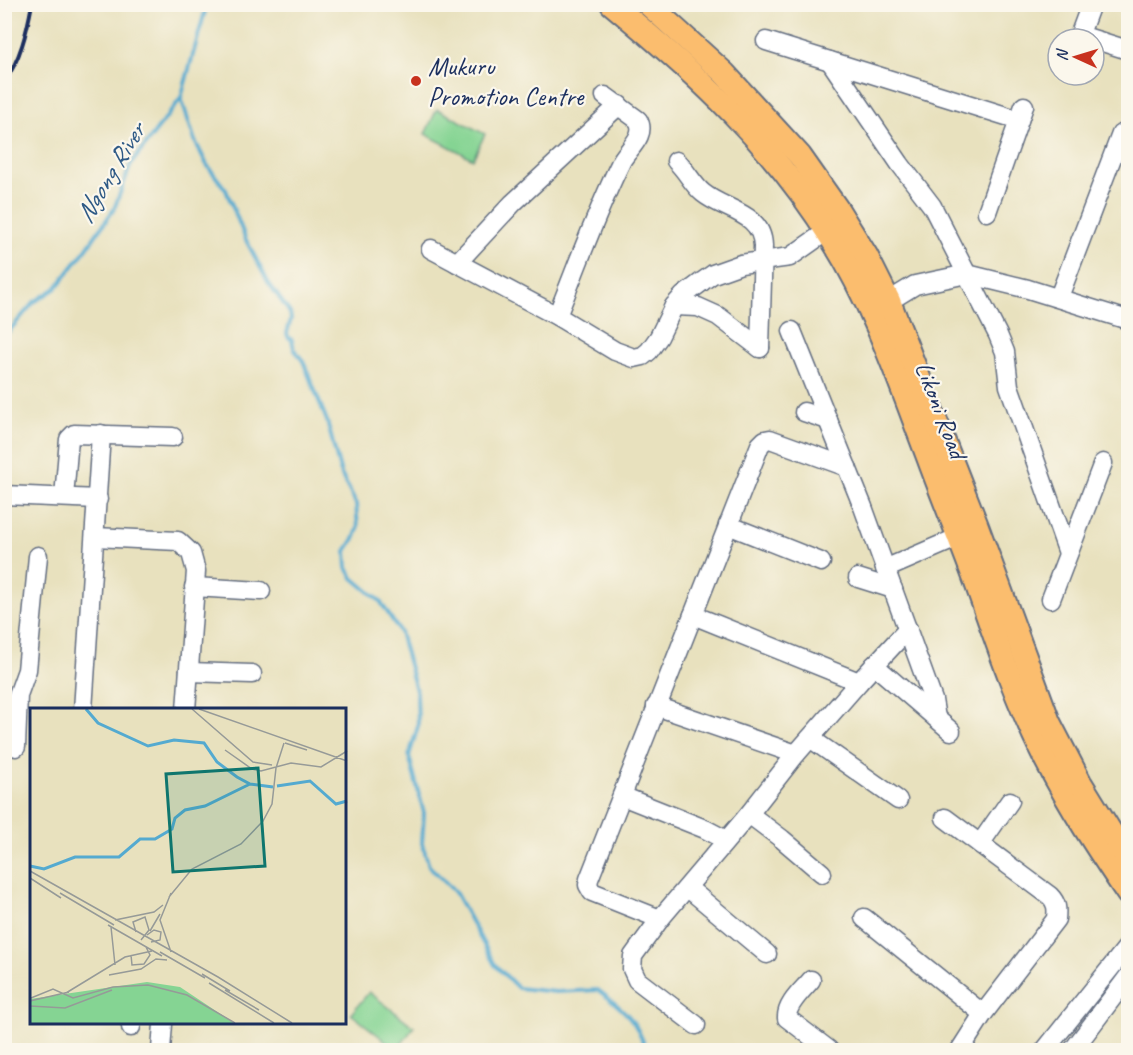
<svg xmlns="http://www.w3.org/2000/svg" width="1133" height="1055" font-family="Caveat,sans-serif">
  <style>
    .green { fill: #85d493; stroke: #508278; stroke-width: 1.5 }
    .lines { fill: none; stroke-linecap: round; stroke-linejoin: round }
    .stream { stroke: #54aad0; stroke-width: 4 }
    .minor-casing { stroke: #636d80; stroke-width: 21 }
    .major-casing { stroke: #636d80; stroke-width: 26 }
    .minor { stroke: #fff; stroke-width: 18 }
    .major { stroke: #fbbd6e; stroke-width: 22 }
    .rail { stroke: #1b2f5e; stroke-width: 4 }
    .poi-dot { fill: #c8321e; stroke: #fbf7ec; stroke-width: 2 }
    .labels { text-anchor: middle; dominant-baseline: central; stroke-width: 4.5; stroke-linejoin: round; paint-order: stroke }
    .poi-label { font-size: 26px; fill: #1b2f5e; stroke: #fbf7ec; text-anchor: start }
    .street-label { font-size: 26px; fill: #1b2f5e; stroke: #fbf7ec }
    .water-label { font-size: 27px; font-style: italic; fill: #2f5a86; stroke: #fbf7ec }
    .inset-river { fill: none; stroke: #54aad0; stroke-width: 3 }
    .inset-road { fill: none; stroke: #969a98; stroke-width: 1.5 }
    .view { fill: #0f766e; fill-opacity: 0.15; stroke: #0f766e; stroke-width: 3 }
    .inset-edge { fill: none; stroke: #1b2f5e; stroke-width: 3 }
  </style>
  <rect width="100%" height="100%" fill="#fbf7ec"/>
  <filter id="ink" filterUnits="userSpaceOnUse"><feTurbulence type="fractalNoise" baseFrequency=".0167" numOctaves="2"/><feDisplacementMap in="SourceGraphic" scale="12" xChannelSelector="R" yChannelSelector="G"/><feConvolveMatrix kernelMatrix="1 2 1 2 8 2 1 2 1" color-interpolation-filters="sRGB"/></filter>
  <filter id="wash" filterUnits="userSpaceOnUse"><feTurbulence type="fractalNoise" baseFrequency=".008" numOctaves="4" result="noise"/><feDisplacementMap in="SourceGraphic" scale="24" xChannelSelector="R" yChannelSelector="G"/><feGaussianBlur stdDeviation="1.35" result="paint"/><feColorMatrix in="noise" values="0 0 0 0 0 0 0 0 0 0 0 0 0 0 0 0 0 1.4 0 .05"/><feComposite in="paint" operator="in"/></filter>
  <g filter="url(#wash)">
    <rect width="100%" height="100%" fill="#e8e1be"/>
    <g class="green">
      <polygon points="437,109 485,134 473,159 425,134"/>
      <polygon points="369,992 414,1027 397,1050 351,1014"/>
    </g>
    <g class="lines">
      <g class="stream">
        <path d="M181,98L195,141L207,165L226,190L246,240L268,282L290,313L291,319L287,333L288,337L292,340L294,349L303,361L327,421L341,474L356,504L358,528L355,537L346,551L347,568L353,578L380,601L400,632L417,694L418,726L409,756L424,813L422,843L429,866L455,892L495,965L518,988L556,992L598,990C624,1010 636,1018 646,1050"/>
        <polyline points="4,337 34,302 56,288 87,248 114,209 131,164 181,98 207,4"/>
      </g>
    </g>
  </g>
  <g filter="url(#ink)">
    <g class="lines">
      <defs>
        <g id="minor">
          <polyline points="1080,35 1128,50"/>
          <polyline points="1078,39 1091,4"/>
          <polyline points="766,41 1019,120"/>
          <polyline points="830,61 900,164 932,206 998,335 1005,352 1009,386 1068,553"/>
          <path d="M676,161C687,171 692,184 703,193C725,211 762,212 763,246L760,348"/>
          <polyline points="987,212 1024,106"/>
          <polyline points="431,249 557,316 615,351 634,358 643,356 649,351 659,337 674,306 683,296 703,281 713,274 741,264 790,257 827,231"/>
          <polyline points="457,263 513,203 619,105"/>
          <polyline points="1059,297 1121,134"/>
          <polyline points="889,301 915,285 967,274 1028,289 1128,320"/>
          <polyline points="674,306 698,307 718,316 760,348"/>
          <path d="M557,316C578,264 597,210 622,160C629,148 647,135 638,120L605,96"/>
          <polyline points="792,331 863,507 933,700 936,718"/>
          <polyline points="804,412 828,420"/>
          <polyline points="4,495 98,499"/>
          <polyline points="64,497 69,439 74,434 173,437"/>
          <polyline points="728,525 821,562"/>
          <polyline points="95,537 178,541 191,553 196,571 186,710"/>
          <polyline points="885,569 959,537"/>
          <polyline points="858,578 893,589"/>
          <polyline points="194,587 261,591"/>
          <polyline points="1051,599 1103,463"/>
          <polyline points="693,615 859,682"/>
          <polyline points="874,665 951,731"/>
          <polyline points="189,672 252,674"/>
          <polyline points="656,706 796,754"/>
          <polyline points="83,710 101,434"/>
          <polyline points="810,738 898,800"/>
          <polyline points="16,747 18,695 27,670 38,556"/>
          <polyline points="622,796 705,829 726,840"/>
          <polyline points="749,814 782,839 822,873"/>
          <path d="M945,818L1050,896C1057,903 1057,909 1056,919L983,1014L960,1050"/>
          <polyline points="980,844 1010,801"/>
          <polyline points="688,888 767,954"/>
          <polyline points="864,918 983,1014"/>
          <polyline points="660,919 592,892 588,885 589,879 760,445 765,440 770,439 847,467"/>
          <path d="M811,980C803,990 786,1004 787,1018L829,1050"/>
          <polyline points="696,1025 637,980 632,969 633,956 660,919 749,814 796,754 859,682 908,629"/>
          <polyline points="131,1027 131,1024"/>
          <polyline points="161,1050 163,1024"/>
          <polyline points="1045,1050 1128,946"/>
          <polyline points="1073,1050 1128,977"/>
        </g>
        <g id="major">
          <path d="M612,4C699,76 774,145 833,241C875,308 900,384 928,457C943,498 960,539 975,580C996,640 1017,703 1046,760C1070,807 1099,851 1128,894"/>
          <polyline points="648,4 724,73 800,156 838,210 866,255 889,301 977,526 1049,722 1080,782 1128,860"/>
        </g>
      </defs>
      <use href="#minor" class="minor-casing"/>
      <use href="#major" class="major-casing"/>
      <use href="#minor" class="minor"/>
      <use href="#major" class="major"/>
      <path class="rail" d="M4,82C20,61 27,31 32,4"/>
    </g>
  </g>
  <circle class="poi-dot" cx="416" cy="81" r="6"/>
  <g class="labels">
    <g class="poi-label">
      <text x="428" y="66">Mukuru<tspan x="428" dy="30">Promotion Centre</tspan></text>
    </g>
    <g class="street-label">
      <text transform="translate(941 410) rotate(69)">Likoni Road</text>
    </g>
    <g class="water-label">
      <text transform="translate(110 173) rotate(-59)">Ngong River</text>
    </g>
  </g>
  <g transform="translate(30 708)">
    <rect width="316" height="316" fill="#e8e1be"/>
    <path d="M117,274L150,279L204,315H0V291Z" fill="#85d493"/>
    <path class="inset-river" d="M56,1L68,15L118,38L144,32L174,35L187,54L207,69L220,76L243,79M247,78L280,73L306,96L317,93M0,158L14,161L45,149H89L110,131H125L142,121L145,110L155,102L175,98L220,76"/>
    <path class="inset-road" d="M162,1L223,54L242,57M169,1L317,53M255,35L277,42M195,42L222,61L231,63L261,55L291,59L317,43M0,163L188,269L262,315M0,170L31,190M30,185L84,217M139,189L162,161L211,136L233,113L242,96L246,60L254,35M85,212L124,204L133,197M78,217L132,248M81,219L85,257M120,223L130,206M106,224L103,214L115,209L119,222L111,232M117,227L124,222L131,224L130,232L121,234M130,244L175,270M141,244L130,212L141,185M101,247L102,257L114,256L120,247L116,239M172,266L200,283M79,267L111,261L126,251L137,252M179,275L244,315M195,282L229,302M36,285L95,249L122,243M1,290L23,281L43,290L83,279L118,277L157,287L205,315M0,293L39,284M0,298L35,300L82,282"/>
    <path class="view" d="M228,60L235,158L143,164L136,66Z"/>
    <rect width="316" height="316" class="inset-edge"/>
  </g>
  <rect width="1133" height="1055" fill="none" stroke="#fbf7ec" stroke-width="24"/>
  <g transform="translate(1076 57) rotate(274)"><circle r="28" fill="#fbf7ec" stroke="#a1a7b3" stroke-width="1.5"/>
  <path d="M0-4.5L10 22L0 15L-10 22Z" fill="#c8321e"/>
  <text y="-9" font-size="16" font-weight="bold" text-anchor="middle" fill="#1b2f5e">N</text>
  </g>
</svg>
